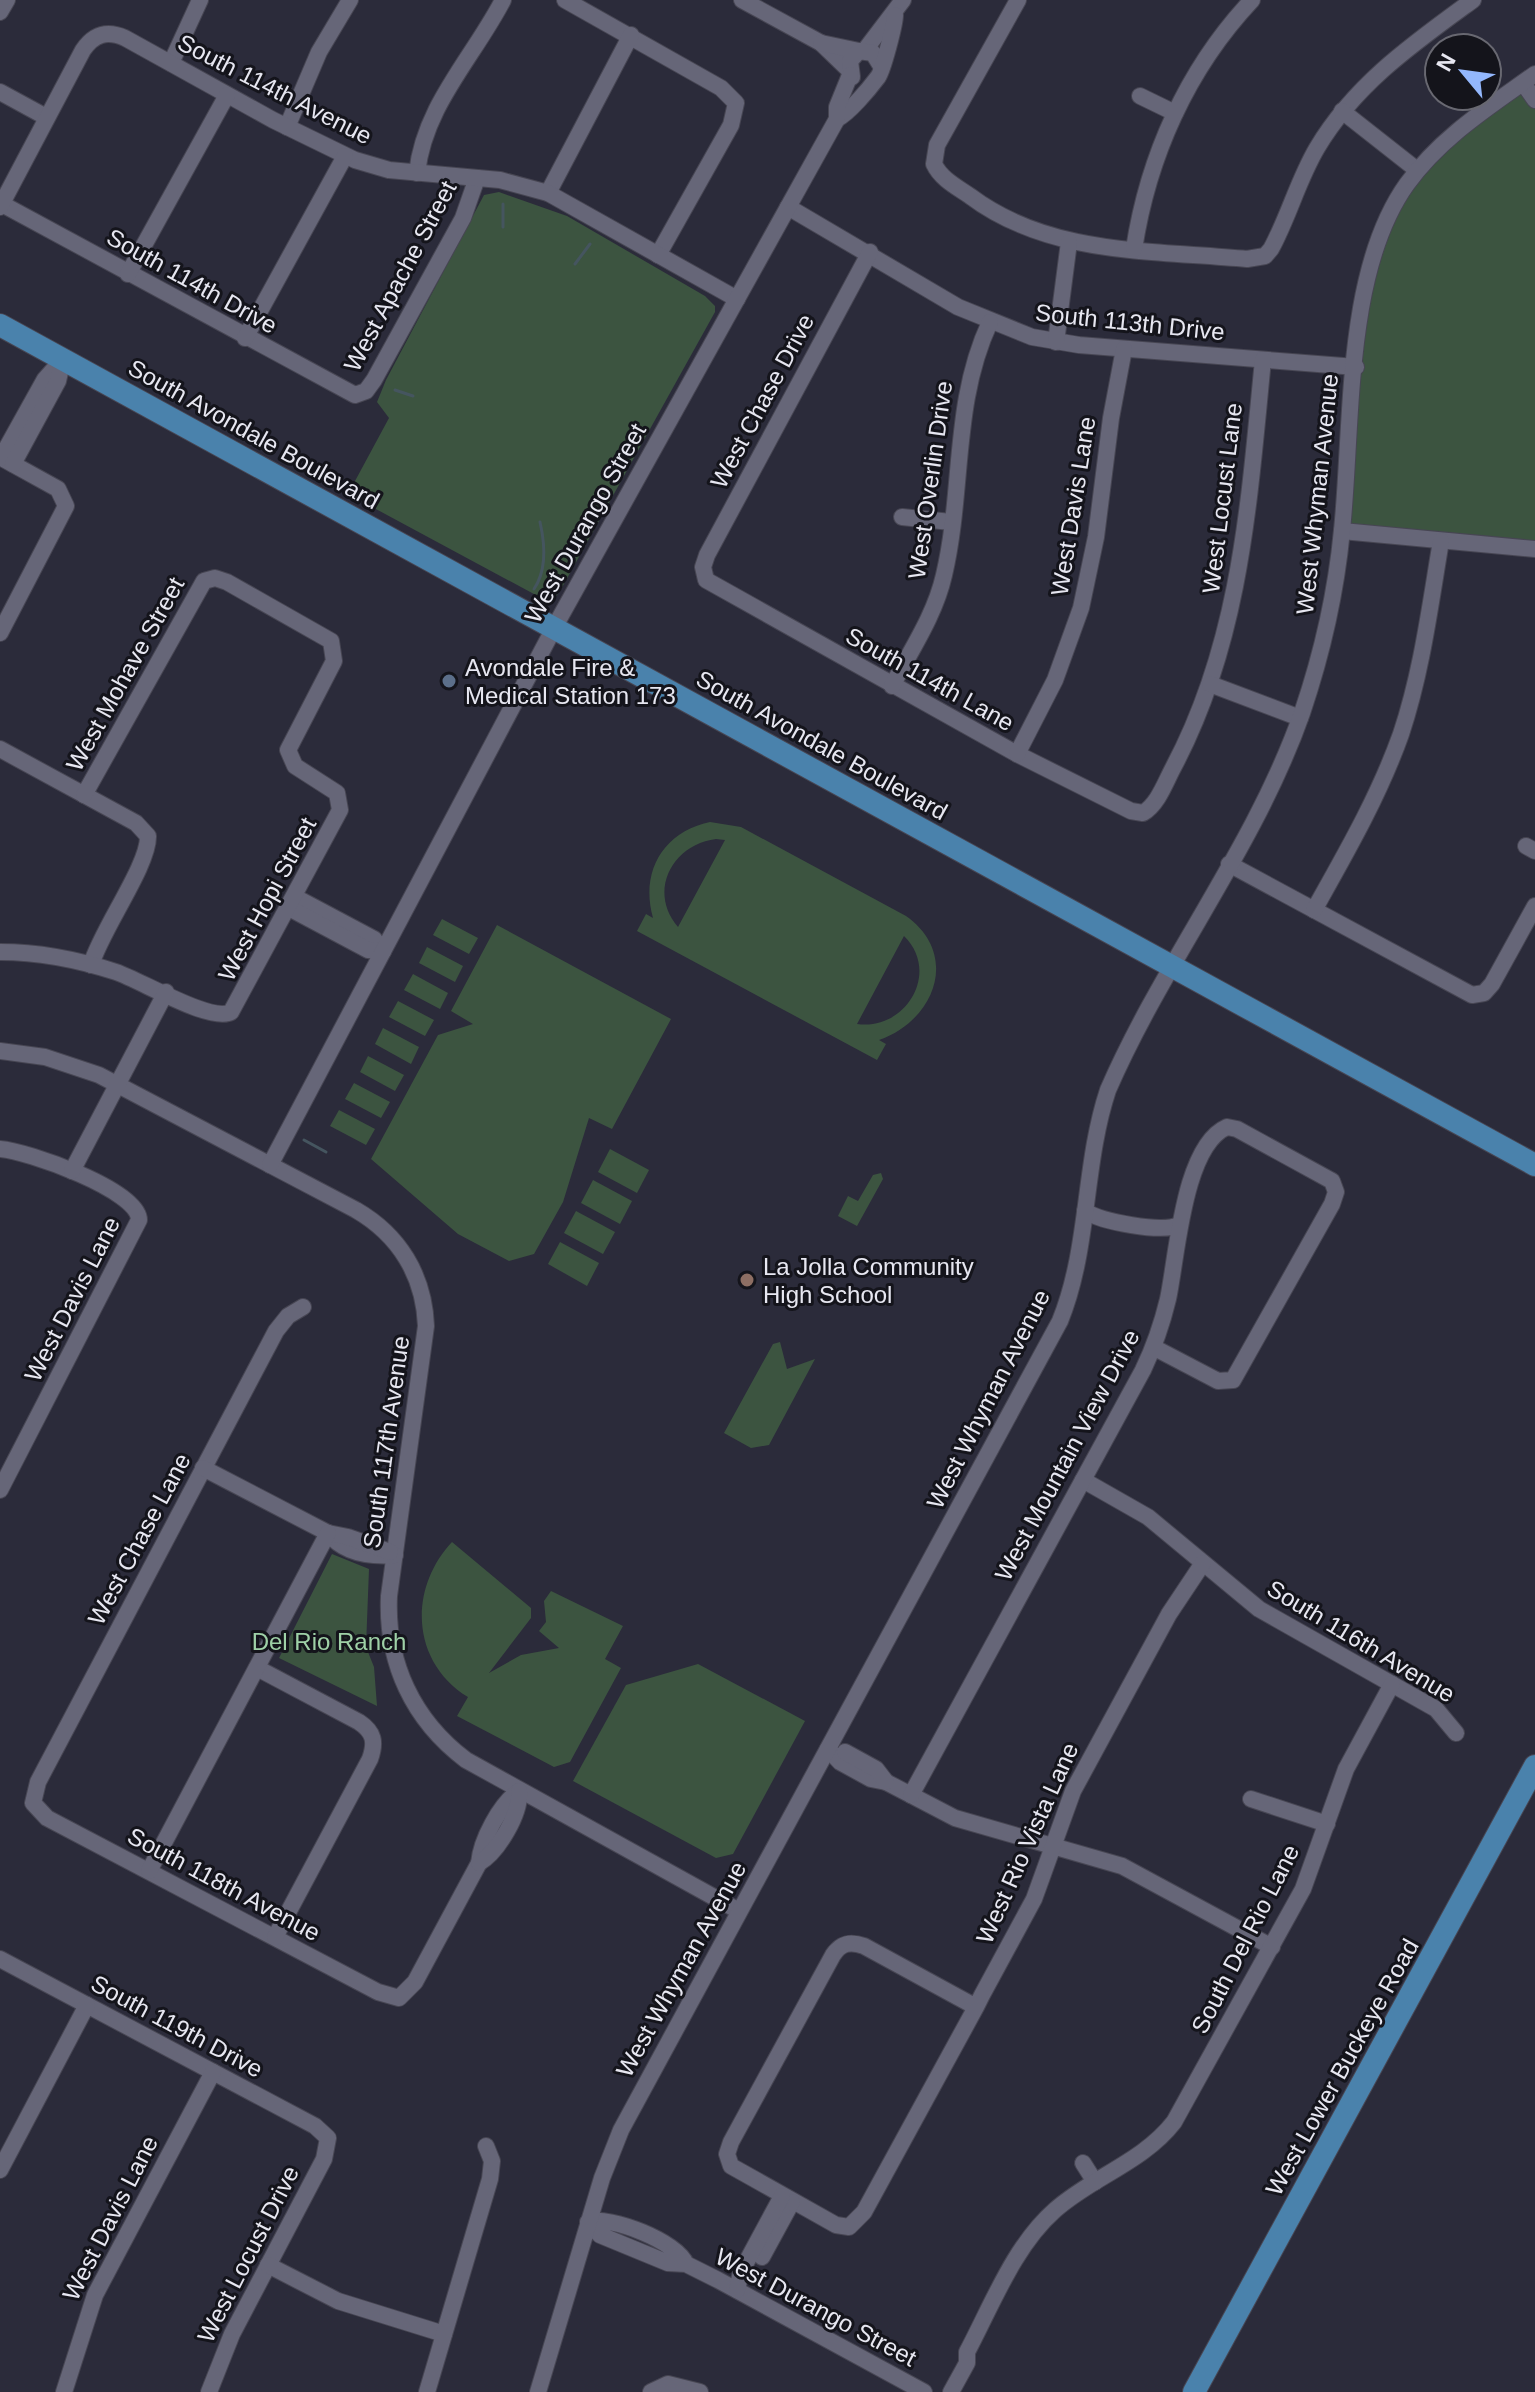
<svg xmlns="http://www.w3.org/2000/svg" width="1535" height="2392" font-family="Arial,sans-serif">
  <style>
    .green { fill: #3c5440; fill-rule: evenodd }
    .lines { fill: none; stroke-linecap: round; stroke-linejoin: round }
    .stream { stroke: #45555f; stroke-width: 3 }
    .minor-casing { stroke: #474653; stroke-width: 18 }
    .major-casing { stroke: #474653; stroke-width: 24 }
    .minor { stroke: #666678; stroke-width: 16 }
    .major { stroke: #4a82ac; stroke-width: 22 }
    .service-dot { fill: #5c6f8a; stroke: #14141b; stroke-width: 3 }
    .education-dot { fill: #8d6e63; stroke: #14141b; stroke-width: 3 }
    .labels { text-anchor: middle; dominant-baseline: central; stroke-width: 6; stroke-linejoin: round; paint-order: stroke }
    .street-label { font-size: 24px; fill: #e7e7f1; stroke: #14141b }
    .poi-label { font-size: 24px; fill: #e7e7f1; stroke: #14141b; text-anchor: start }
    .park-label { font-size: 24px; fill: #9fd1a7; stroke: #14141b }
  </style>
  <rect width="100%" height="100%" fill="#2b2b3a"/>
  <g class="green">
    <polygon points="1523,83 1535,100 1535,549 1342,531 1363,295 1406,185"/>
    <polygon points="499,192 567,216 705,296 715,306 715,312 560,591 554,599 545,600 348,494 389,418 377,402 386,380 484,195"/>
    <path d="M710,822L741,827L906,916C961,955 934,1021 879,1040L886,1044L877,1060L637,931L646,914L653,918C640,872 663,832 710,822ZM716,839L725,840L678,927C647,891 673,844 716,839ZM904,936C941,972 906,1031 857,1024Z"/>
    <polygon points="442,919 478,938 469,954 433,935"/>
    <polygon points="497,925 671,1019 612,1129 589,1118 563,1202 534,1254 509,1261 458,1234 371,1159 438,1035 473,1024 451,1011"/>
    <polygon points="427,947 463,966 455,982 419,963"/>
    <polygon points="413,974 448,993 440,1009 404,990"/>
    <polygon points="398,1001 434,1020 425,1036 389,1017"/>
    <polygon points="383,1028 419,1047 411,1064 375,1044"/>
    <polygon points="368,1056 404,1075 395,1091 360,1072"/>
    <polygon points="354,1083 390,1102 381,1118 345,1099"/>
    <polygon points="339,1110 375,1129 366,1145 330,1126"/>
    <polygon points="610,1149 649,1170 637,1193 598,1172"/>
    <polygon points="881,1173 883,1179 857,1226 838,1216 848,1196 858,1201 873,1175"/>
    <polygon points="593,1180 632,1201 620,1224 581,1203"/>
    <polygon points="576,1211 615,1232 603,1254 564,1233"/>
    <polygon points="560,1242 599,1263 587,1286 548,1264"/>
    <polygon points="780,1342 787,1369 815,1359 769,1445 751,1448 724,1433 773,1344"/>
    <path d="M452,1542L531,1608V1618L489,1673L521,1655L559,1648L539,1631L546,1622L544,1601L551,1591L623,1626L605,1659L621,1668L570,1762L554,1767L457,1716L468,1697C411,1662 408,1589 452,1542Z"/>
    <polygon points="332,1554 369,1569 366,1647 374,1667 377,1706 279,1658"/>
    <polygon points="698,1664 805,1721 733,1854 716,1858 573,1781 626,1685"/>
  </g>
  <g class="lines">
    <g class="stream">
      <polyline points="503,227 503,204"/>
      <polyline points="575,264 590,244"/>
      <polyline points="395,390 413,396"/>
      <path d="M534,589C547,570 545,544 540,522"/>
      <polyline points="304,1140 326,1152"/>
    </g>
    <defs>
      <g id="minor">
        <polyline points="565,0 721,88 736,103 731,125 658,255"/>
        <polyline points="742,0 821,43 849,70"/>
        <path d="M1018,0L937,145L934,164C941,179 957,187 970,196C1050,256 1152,250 1247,259L1265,256L1271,249C1289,216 1298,180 1317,148C1355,84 1414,43 1473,0"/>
        <polyline points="0,12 7,0"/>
        <polyline points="821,43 859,51"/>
        <polyline points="865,50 903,0"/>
        <polyline points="171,63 200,0"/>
        <polyline points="852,77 850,61 859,51 873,53 881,66"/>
        <polyline points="1523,83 1535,100"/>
        <polyline points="0,92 46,117"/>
        <polyline points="1140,96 1175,113"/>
        <polyline points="1342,111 1417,170"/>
        <path d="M837,119C849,113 869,89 878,77C883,70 895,24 895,15"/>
        <polyline points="287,127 319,52 350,0"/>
        <path d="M417,173C424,106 473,58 503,0"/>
        <polyline points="548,193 631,35"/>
        <polyline points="2,204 355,395 366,391 374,380 463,218 477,178"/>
        <path d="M0,207L83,50C94,34 107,30 125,38L273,120L355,160L389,170L500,180L548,193L737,299"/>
        <polyline points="788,207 958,307 1032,337 1079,345 1356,367"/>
        <path d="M1134,249C1148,157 1187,69 1252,0"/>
        <path d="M870,252L707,555L703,567L706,580L1017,754L1131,811L1143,813C1158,804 1165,783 1173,768C1241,640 1249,501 1263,360"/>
        <polyline points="128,274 227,95"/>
        <polyline points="245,338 345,156"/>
        <polyline points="1056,342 1069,242"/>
        <polyline points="0,457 58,489 66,506 0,633"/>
        <polyline points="1,458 45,379 62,360"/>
        <polyline points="13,464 58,381 63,359"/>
        <polyline points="902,517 951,522"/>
        <polyline points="1342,531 1535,549"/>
        <polyline points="1210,684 1300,718"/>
        <path d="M892,686C911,650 935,615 944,575C964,490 952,403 990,322"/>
        <path d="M0,749L136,823L148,836C149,865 101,930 91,965"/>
        <polyline points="1017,754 1055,680 1081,608 1096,537 1111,418 1124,349"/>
        <polyline points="1526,846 1535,851"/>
        <polyline points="1229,864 1472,995 1484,993 1492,984 1535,906"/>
        <polyline points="295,897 374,939 383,951"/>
        <polyline points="289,908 368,950 383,951"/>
        <path d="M1314,910C1346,853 1379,796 1401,734C1422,671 1430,606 1441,541"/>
        <path d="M0,952C40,952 79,960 116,972C142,981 211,1023 231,1012L340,810L337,793L295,766L288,750L334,661L331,641L227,582L215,578L204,581L84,795"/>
        <path d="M0,1051L45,1057L99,1075L356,1210C399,1235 424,1275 426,1326L389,1596C386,1663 413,1720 466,1760L739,1911"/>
        <path d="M0,1149C27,1151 139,1190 139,1220L0,1490"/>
        <polyline points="270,1165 554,628 837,119 837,107 850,75"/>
        <polyline points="72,1171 166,992"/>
        <path d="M1085,1211C1102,1222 1161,1233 1179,1225"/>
        <path d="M303,1307L288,1316L276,1331L38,1782L33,1803L47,1818L378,1992L399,1998L415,1982L479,1863C481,1840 500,1804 519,1791"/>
        <path d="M203,1468L328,1533C344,1554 370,1557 395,1555"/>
        <polyline points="1083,1480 1148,1517 1259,1609 1436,1709 1456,1733"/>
        <polyline points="328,1533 348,1537 390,1552"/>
        <path d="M257,1668L359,1722C374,1732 376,1742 370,1759L275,1937"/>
        <polyline points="828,1749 840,1762 871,1779 886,1782 955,1818 1122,1866 1272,1947"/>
        <polyline points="845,1752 876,1769 886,1782"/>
        <path d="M911,1795L1143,1370C1154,1347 1162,1324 1168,1299C1177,1258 1183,1146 1227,1127L1237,1129L1332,1181L1336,1192L1332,1204L1233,1380L1218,1381L1153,1347"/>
        <polyline points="1251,1799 1327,1824"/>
        <path d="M479,1863C498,1852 521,1813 519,1791"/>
        <polyline points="149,1871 328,1533"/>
        <polyline points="0,1959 315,2126 328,2138 324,2159 232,2334 209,2392"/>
        <path d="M976,2007L864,1946C850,1941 841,1943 833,1955L731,2142L727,2154L731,2166L836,2225L849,2227L864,2212L976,2007L982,1995L1034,1899L1073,1791L1169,1614L1203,1563"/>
        <polyline points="1083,2163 1095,2182"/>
        <polyline points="0,2170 87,2005"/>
        <polyline points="762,2257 792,2202"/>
        <path d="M686,2264C678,2242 610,2215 588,2222L600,2235L668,2263L686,2264L718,2280L924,2392"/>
        <polyline points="268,2265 338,2301 444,2334"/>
        <polyline points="737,2290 741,2272 782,2196"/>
        <polyline points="64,2392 95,2295 213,2072"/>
        <polyline points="427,2392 490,2179 492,2161 486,2146"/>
        <path d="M538,2392L602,2178L621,2130L1060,1321C1090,1247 1083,1165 1108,1090C1164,961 1255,847 1302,713C1322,654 1336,593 1342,530C1353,425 1344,272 1407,184C1441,137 1489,107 1535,74"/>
        <polyline points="651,2392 668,2384 700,2392"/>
        <path d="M951,2392L967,2363V2352C992,2305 1014,2246 1055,2210C1092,2177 1143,2162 1174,2122L1303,1889L1346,1769L1392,1684"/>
      </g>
      <g id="major">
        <polyline points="0,325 1535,1165"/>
        <polyline points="1194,2392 1535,1766"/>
      </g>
    </defs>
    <use href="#minor" class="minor-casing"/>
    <use href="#major" class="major-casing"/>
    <use href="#minor" class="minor"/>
    <use href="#major" class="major"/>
  </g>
  <circle class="service-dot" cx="449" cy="681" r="8"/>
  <circle class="education-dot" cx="747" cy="1280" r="8"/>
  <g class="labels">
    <g class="street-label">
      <text transform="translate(275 89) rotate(27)">South 114th Avenue</text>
      <text transform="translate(400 276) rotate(-62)">West Apache Street</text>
      <text transform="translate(192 281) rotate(29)">South 114th Drive</text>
      <text transform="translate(1130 322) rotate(6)">South 113th Drive</text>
      <text transform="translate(762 401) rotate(-62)">West Chase Drive</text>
      <text transform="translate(254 434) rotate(29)">South Avondale Boulevard</text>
      <text transform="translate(930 480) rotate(-82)">West Overlin Drive</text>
      <text transform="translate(1317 494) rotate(-84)">West Whyman Avenue</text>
      <text transform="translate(1222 498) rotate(-83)">West Locust Lane</text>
      <text transform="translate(1073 506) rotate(-81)">West Davis Lane</text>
      <text transform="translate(585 523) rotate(-61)">West Durango Street</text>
      <text transform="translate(125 674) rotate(-61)">West Mohave Street</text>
      <text transform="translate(930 679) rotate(29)">South 114th Lane</text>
      <text transform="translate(822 745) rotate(29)">South Avondale Boulevard</text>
      <text transform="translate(267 899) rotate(-62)">West Hopi Street</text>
      <text transform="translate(72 1299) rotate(-63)">West Davis Lane</text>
      <text transform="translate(988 1399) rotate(-63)">West Whyman Avenue</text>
      <text transform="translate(386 1442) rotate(-82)">South 117th Avenue</text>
      <text transform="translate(1067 1455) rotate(-62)">West Mountain View Drive</text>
      <text transform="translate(139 1539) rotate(-62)">West Chase Lane</text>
      <text transform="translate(1361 1641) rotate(31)">South 116th Avenue</text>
      <text transform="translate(1027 1843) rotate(-66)">West Rio Vista Lane</text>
      <text transform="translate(224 1884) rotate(28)">South 118th Avenue</text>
      <text transform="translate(1245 1939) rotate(-63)">South Del Rio Lane</text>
      <text transform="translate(681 1969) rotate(-61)">West Whyman Avenue</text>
      <text transform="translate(177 2026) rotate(28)">South 119th Drive</text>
      <text transform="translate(1342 2067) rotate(-61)">West Lower Buckeye Road</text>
      <text transform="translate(110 2218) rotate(-63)">West Davis Lane</text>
      <text transform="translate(248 2254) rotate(-63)">West Locust Drive</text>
      <text transform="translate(816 2307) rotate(28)">West Durango Street</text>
    </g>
    <g class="poi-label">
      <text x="465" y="667">Avondale Fire &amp;<tspan x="465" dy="28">Medical Station 173</tspan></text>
      <text x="763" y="1266">La Jolla Community<tspan x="763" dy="28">High School</tspan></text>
    </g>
    <g class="park-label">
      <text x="329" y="1641">Del Rio Ranch</text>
    </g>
  </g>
  <g transform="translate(1463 72) rotate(299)"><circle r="38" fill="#14141b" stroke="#686871" stroke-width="2"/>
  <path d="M0-6L14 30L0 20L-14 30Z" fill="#93b7fd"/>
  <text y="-12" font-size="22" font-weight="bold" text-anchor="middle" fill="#e7e7f1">N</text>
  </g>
</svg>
